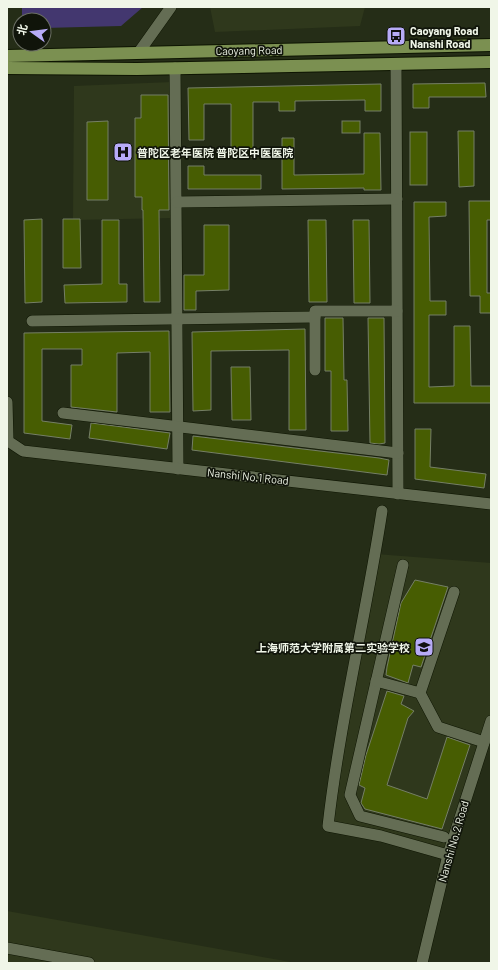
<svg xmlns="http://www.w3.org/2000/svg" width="498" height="970" font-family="Barlow,'Noto Sans SC',sans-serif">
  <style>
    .built { fill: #2f381c }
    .green { fill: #43376f }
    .building { fill: #475d02; stroke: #757f66 }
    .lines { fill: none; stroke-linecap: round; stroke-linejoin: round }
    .minor-casing { stroke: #0e1502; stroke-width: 12 }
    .major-casing { stroke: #0e1502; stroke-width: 14 }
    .minor { stroke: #646d54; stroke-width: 11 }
    .major { stroke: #7b9051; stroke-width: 12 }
    .labels { text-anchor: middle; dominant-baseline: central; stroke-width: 3.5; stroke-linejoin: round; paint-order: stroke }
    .poi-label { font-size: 11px; font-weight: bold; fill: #f0f6e8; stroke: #10140a; text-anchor: start }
    .street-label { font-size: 11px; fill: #f0f6e8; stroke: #10140a }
  </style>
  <rect width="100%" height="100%" fill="#252d17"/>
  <g class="built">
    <polygon points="210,7 365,7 360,26 215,32"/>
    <polygon points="172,82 172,218 73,220 74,86"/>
    <polygon points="376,554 491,563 491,725 448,855 328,826"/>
    <polygon points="7,911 119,931 296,963 7,963"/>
  </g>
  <polygon class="green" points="22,7 143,7 121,26 44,28 44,20 22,20"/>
  <g class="building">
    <polygon points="485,83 486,97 429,97 429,108 413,108 413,84"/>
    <polygon points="381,84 381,111 365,111 365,100 295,101 295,111 279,111 279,102 253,102 253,157 231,157 231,104 204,104 204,140 189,140 188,88"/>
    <polygon points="141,95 168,95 169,210 159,210 160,302 144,302 143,210 142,210 142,197 135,197 135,118 141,118"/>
    <polygon points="108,121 108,200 87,200 87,122"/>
    <rect x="342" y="121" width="18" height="12"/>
    <polygon points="458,131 474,131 474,186 459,187"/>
    <rect x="410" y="132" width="17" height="53"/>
    <polygon points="364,133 380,133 381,190 364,190 364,188 282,189 282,138 294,138 294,175 364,174"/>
    <polygon points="188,166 204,166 204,175 261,175 261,189 188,189"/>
    <polygon points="469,201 491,201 491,220 487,220 487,293 491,293 491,313 480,313 480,296 470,296"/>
    <polygon points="414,202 446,202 446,216 429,217 430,301 446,301 446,315 429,315 429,387 454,386 454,326 470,326 471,386 491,386 491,403 414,403"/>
    <polygon points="42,219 42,302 25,303 24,220"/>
    <polygon points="63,219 80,219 81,268 63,268"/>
    <polygon points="102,220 119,220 119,284 127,284 127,302 65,303 64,285 102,284"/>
    <polygon points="308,220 326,220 327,302 309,302"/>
    <polygon points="353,220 369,220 370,303 354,303"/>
    <polygon points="204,225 229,225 229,290 196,291 196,310 184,310 184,275 204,275"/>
    <polygon points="325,318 343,318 344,380 347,380 348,431 331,431 331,371 325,371"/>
    <polygon points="368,318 384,318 385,443 379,444 370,443"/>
    <polygon points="305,329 306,430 289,430 289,350 211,351 211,410 193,411 192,332"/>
    <polygon points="169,331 170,412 150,412 150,352 117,353 117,412 71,407 71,365 82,365 82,349 42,349 42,421 72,425 70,439 24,433 24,333"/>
    <polygon points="231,367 250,367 251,420 232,420"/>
    <polygon points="91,423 170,433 167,449 89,438"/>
    <polygon points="415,429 431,429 430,467 486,474 484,488 415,479"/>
    <polygon points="193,436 379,458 389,460 387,475 192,450"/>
    <polygon points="415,580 448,587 421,667 413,665 408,683 386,675 387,667 401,603"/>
    <polygon points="387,691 404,696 401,704 414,711 408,718 387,785 427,799 447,737 470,745 442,829 365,809 361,803 365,788 359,785 366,755"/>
  </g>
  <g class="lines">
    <defs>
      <g id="minor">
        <polyline points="139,52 171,7"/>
        <polyline points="396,64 398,494"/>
        <polyline points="175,68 178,469"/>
        <polyline points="177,202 397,199"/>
        <polyline points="32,321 315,317"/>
        <polyline points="315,370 315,311 397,311"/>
        <polyline points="7,402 8,441 23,451 491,504"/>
        <polyline points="63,413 398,453"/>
        <path d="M382,511C366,616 340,720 328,826L381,836L448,855"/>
        <polyline points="403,565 350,795 360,816 444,837"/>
        <polyline points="454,592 420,693 438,727 484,742"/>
        <polyline points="376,681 420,693"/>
        <polyline points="7,948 89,963"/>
        <polyline points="422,963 448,855 491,721"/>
      </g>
      <g id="major">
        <polyline points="7,56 491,45"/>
        <polyline points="7,68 137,69 491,62"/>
      </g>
    </defs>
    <use href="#minor" class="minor-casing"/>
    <use href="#major" class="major-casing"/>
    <use href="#minor" class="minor"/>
    <use href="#major" class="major"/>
  </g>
  <defs>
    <symbol id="bus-square" viewBox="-11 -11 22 22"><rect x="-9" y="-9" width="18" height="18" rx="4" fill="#b7abf7" stroke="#10140a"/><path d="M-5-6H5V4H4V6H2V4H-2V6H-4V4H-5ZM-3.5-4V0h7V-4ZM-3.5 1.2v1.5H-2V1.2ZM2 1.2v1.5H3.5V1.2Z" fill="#111"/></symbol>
    <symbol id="hospital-square" viewBox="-11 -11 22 22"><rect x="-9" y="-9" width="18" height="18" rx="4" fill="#b7abf7" stroke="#10140a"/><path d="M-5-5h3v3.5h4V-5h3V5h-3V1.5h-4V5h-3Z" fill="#111"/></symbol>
    <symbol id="school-square" viewBox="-11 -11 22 22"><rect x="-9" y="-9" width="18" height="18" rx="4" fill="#b7abf7" stroke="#10140a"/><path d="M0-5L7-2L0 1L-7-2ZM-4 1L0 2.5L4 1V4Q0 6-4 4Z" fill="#111"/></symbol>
  </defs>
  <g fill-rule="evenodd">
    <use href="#bus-square" x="385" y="25" width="22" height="22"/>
    <use href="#hospital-square" x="112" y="141" width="22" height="22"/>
    <use href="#school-square" x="413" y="636" width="22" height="22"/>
  </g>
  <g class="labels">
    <g class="poi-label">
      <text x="410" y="30">Caoyang Road<tspan x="410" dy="13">Nanshi Road</tspan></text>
      <text x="137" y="152">普陀区老年医院 普陀区中医医院</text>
      <text x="410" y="647" text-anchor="end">上海师范大学附属第二实验学校</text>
    </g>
    <g class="street-label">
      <text transform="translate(249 50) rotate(-1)">Caoyang Road</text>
      <text transform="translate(248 476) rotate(6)">Nanshi No.1 Road</text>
      <text transform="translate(453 841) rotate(-74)">Nanshi No.2 Road</text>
    </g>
  </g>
  <rect width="498" height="970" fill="none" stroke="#f0f6e8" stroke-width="16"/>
  <g transform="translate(32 32) rotate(284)"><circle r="19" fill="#10140a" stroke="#6a6e63"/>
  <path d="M0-3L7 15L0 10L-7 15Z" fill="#b7abf7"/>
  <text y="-6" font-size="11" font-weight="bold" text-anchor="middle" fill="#f0f6e8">北</text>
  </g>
</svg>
